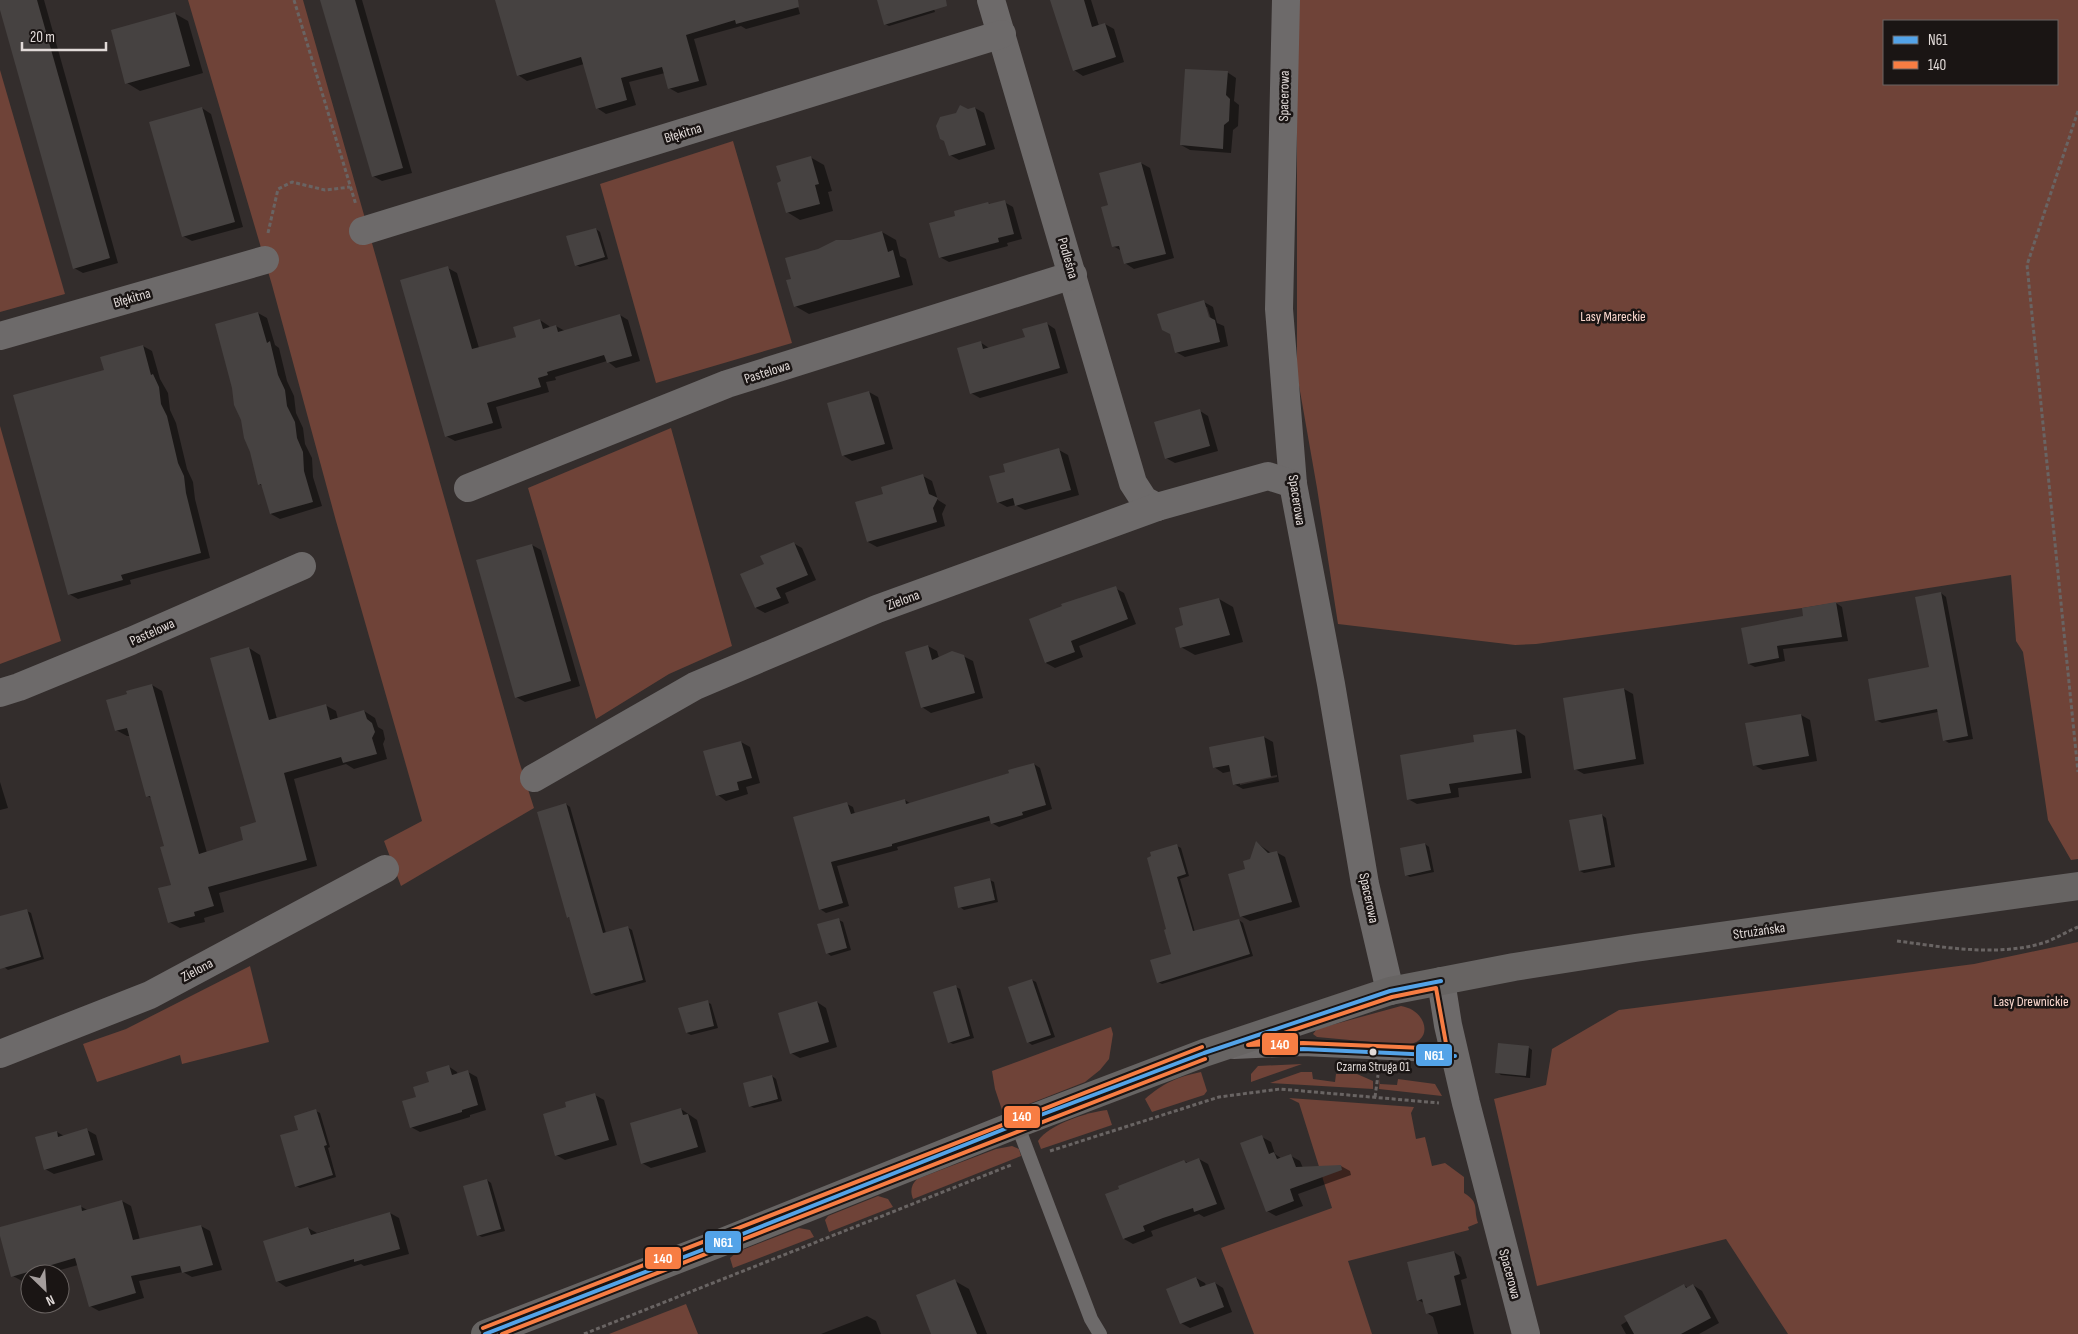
<svg xmlns="http://www.w3.org/2000/svg" width="2078" height="1334" font-family="'Sofia Sans Condensed',sans-serif">
  <style>
    .green { fill: #6f4338; fill-rule: evenodd }
    .shadow { fill: #0007; fill-rule: evenodd }
    .building { fill: #464241 }
    .lines { fill: none; stroke-linecap: round; stroke-linejoin: round }
    .path { stroke: #696463; stroke-width: 3; stroke-dasharray: 4 2.5; stroke-linecap: butt }
    .lane { stroke: #6d6a6a; stroke-width: 14 }
    .street { stroke: #6d6a6a; stroke-width: 28 }
    .secondary { stroke: #676463; stroke-width: 28 }
    .bus-1-casing { stroke: #1a1514; stroke-width: 8 }
    .bus-2-casing { stroke: #1a1514; stroke-width: 8 }
    .bus-1 { stroke: #53a3e8; stroke-width: 4 }
    .bus-2 { stroke: #f77d43; stroke-width: 4 }
    .bus-dot { fill: #e1dad8; stroke: #1a1514; stroke-width: 2 }
    .labels { text-anchor: middle; dominant-baseline: central; stroke-width: 5; stroke-linejoin: round; paint-order: stroke }
    .bus-label { font-size: 13px; fill: #e1dad8; stroke: #1a1514 }
    .street-label { font-size: 14px; fill: #e1dad8; stroke: #1a1514 }
    .park-label { font-size: 14px; fill: #fcd9cf; stroke: #1a1514 }
    .line-badge { stroke: #1a1514; stroke-width: 2 }
    .badge-label { font-size: 14px; text-anchor: middle; font-weight: bold; fill: #fff }
  </style>
  <rect width="100%" height="100%" fill="#332d2c"/>
  <g class="green">
    <polygon points="188,0 303,0 519,761 534,808 401,886 384,841 422,821 336,521 272,285"/>
    <path d="M1297,0H2078V859L2071,860L2048,820L2023,652L2016,641L2011,575L1802,608L1536,644L1515,645L1338,624L1317,488L1297,374ZM1884,21H2057V84H1884Z"/>
    <polygon points="0,70 65,294 0,312"/>
    <polygon points="733,141 792,343 656,383 600,184"/>
    <polygon points="0,426 61,641 0,664"/>
    <polygon points="671,428 732,646 669,674 596,719 528,488"/>
    <polygon points="2078,942 2078,1334 1788,1334 1726,1239 1537,1286 1494,1099 1546,1085 1552,1049 1619,1010 1974,964"/>
    <polygon points="250,966 269,1042 182,1064 180,1055 97,1082 83,1044 126,1029"/>
    <path d="M1401,1006C1427,1010 1436,1043 1404,1045L1317,1037L1313,1034L1317,1029Z"/>
    <polygon points="1111,1027 1113,1034 1109,1059 1100,1070 1085,1082 1016,1109 1002,1110 995,1089 992,1071"/>
    <polygon points="1302,1064 1251,1082 1251,1074 1258,1066"/>
    <path d="M1201,1072L1207,1091L1204,1095L1152,1112L1145,1099C1163,1083 1177,1077 1201,1072Z"/>
    <polygon points="1301,1072 1312,1072 1313,1079 1335,1082 1336,1074 1357,1074 1373,1081 1373,1089 1270,1083"/>
    <polygon points="1380,1077 1380,1084 1397,1085 1398,1079 1435,1084 1442,1096 1379,1089"/>
    <path d="M1289,1098L1414,1107L1411,1113L1416,1139L1425,1137L1432,1166L1445,1163L1464,1177V1193C1480,1203 1473,1208 1478,1223L1468,1227L1469,1230L1348,1261L1372,1334H1254L1221,1248L1332,1208L1299,1103Z"/>
    <path d="M1107,1110L1112,1125L1041,1149L1038,1141C1049,1124 1088,1112 1107,1110Z"/>
    <path d="M1012,1146L1019,1149L1021,1156L913,1199C910,1191 911,1185 917,1179L996,1149Z"/>
    <polygon points="878,1196 888,1199 893,1207 829,1232 825,1220 828,1216"/>
    <polygon points="799,1228 810,1230 814,1237 733,1268 730,1258 737,1252"/>
    <polygon points="686,1304 698,1334 609,1334"/>
  </g>
  <g class="shadow">
    <polygon points="0,0 44,0 118,263 83,273 74,268 0,6"/>
    <polygon points="322,0 362,0 412,173 382,181 373,176"/>
    <polygon points="496,0 796,0 800,14 746,29 741,26 694,39 707,85 678,93 669,88 665,73 629,82 636,105 606,114 597,108 584,64 527,81 518,75"/>
    <polygon points="878,0 931,0 935,12 889,26 885,24"/>
    <polygon points="1052,0 1091,0 1099,26 1105,24 1114,29 1124,62 1083,76 1074,70"/>
    <polygon points="174,13 188,21 203,73 140,91 127,83"/>
    <polygon points="1227,72 1236,78 1234,101 1239,105 1238,126 1233,130 1231,153 1190,150 1181,145"/>
    <polygon points="202,108 211,114 243,227 192,241 183,236"/>
    <polygon points="975,108 984,113 995,149 959,160 950,155 945,140 968,110"/>
    <polygon points="810,157 824,165 832,191 828,192 833,211 800,220 787,212"/>
    <polygon points="1141,163 1150,168 1174,258 1134,269 1125,263 1122,251 1113,246 1109,206"/>
    <polygon points="1004,202 1013,207 1022,239 1007,243 1008,246 949,262 940,257 956,217 988,203 992,205"/>
    <polygon points="596,229 600,232 608,259 580,267 576,265"/>
    <polygon points="882,232 896,240 900,256 906,259 913,285 809,314 795,306 792,280 850,241"/>
    <polygon points="448,268 457,273 479,348 517,337 540,320 549,326 550,328 556,326 565,331 620,315 628,320 640,361 616,368 607,361 555,377 556,380 546,382 549,392 496,407 502,428 455,441 446,436"/>
    <path d="M1204,302L1213,307L1217,323L1224,326L1228,346L1185,357L1176,352ZM1205,307H1207L1212,322L1209,323Z"/>
    <polygon points="258,313 267,318 275,345 279,348 287,381 294,396 296,413 303,428 305,444 312,458 313,477 322,506 280,519 271,514 264,487 259,484"/>
    <polygon points="1046,323 1055,329 1068,373 980,398 971,393 980,342 989,348 1027,338"/>
    <polygon points="143,346 152,351 160,379 168,393 170,410 176,423 187,469 193,482 195,499 210,558 130,580 131,584 78,599 69,594 105,371"/>
    <polygon points="869,392 878,397 893,449 852,461 844,456 829,404"/>
    <polygon points="1200,411 1208,416 1218,451 1175,463 1166,458"/>
    <polygon points="1059,450 1068,455 1079,495 1025,510 1015,505 1007,507 998,502 1007,473"/>
    <polygon points="923,476 932,481 938,500 946,505 942,514 945,526 877,547 868,542 885,495"/>
    <polygon points="793,543 802,548 816,580 785,593 789,603 765,613 756,608 742,575 765,564"/>
    <polygon points="532,545 541,550 580,686 525,702 516,697"/>
    <polygon points="1115,588 1124,593 1136,624 1079,646 1083,657 1055,668 1046,663 1030,619"/>
    <polygon points="1941,593 1946,597 1973,739 1949,743 1944,740 1938,712 1882,723 1876,720 1930,668"/>
    <polygon points="1219,599 1233,607 1243,642 1195,655 1181,647 1185,626"/>
    <polygon points="1836,603 1842,607 1848,641 1783,649 1785,661 1755,667 1749,664 1805,617"/>
    <polygon points="928,646 937,651 939,658 963,656 973,661 983,698 931,713 922,707"/>
    <polygon points="249,648 260,655 277,719 325,705 336,711 338,719 364,711 375,718 378,727 383,730 385,739 383,744 387,759 354,769 346,764 294,779 317,866 219,893 224,912 204,918 205,922 180,928 169,922 172,886 166,846 153,799 147,796 130,736 127,736 116,730 128,695 152,685 162,691 207,853 245,841 257,823"/>
    <polygon points="1624,689 1633,694 1644,764 1584,774 1575,769"/>
    <polygon points="1801,715 1810,720 1817,761 1763,770 1754,765 1747,724"/>
    <polygon points="1516,730 1525,736 1531,778 1458,788 1459,797 1417,804 1408,799 1476,743"/>
    <path d="M1264,737L1273,742L1279,782L1243,789L1234,784L1232,771L1223,773L1214,767ZM1277,775V777L1240,785V782Z"/>
    <polygon points="741,742 750,747 760,783 746,787 748,794 726,801 718,795"/>
    <polygon points="1034,764 1040,768 1052,809 999,827 992,823 992,820 897,847 898,850 837,866 849,906 826,913 820,909 794,818 847,804 853,807 855,814 905,800 911,804 1010,773"/>
    <polygon points="0,782 8,808 0,810"/>
    <polygon points="566,804 570,807 606,933 627,927 632,930 646,982 596,996 592,993 571,919 568,917"/>
    <polygon points="1602,815 1606,818 1615,867 1584,873 1580,871"/>
    <polygon points="1257,843 1271,853 1276,852 1285,857 1300,907 1250,921 1241,916 1247,870"/>
    <polygon points="1425,844 1429,847 1434,872 1410,877 1406,875"/>
    <polygon points="1177,846 1181,848 1189,876 1180,879 1195,932 1239,920 1243,923 1253,956 1162,984 1158,982 1172,955"/>
    <polygon points="990,880 994,882 998,902 964,910 960,907"/>
    <polygon points="27,911 31,913 44,959 8,970 4,967 0,953 0,936"/>
    <polygon points="839,920 843,922 851,950 831,956 827,953"/>
    <polygon points="1032,980 1036,982 1055,1037 1032,1045 1028,1042"/>
    <polygon points="956,987 960,989 974,1038 953,1044 949,1042"/>
    <polygon points="707,1002 711,1004 718,1028 691,1035 687,1033"/>
    <polygon points="817,1002 826,1008 837,1047 800,1058 791,1053"/>
    <polygon points="1528,1047 1532,1050 1530,1078 1501,1075 1497,1072"/>
    <polygon points="448,1066 457,1072 458,1075 468,1072 477,1077 486,1110 470,1115 470,1117 420,1132 411,1127 418,1098"/>
    <polygon points="772,1076 776,1079 782,1101 754,1108 750,1106"/>
    <polygon points="595,1095 604,1100 617,1145 565,1160 556,1155 567,1108"/>
    <polygon points="681,1109 697,1120 706,1152 651,1168 642,1163"/>
    <polygon points="316,1111 320,1113 330,1147 328,1148 336,1177 300,1188 296,1186 300,1131"/>
    <polygon points="87,1130 96,1135 103,1160 54,1174 45,1169 57,1132 64,1136"/>
    <polygon points="1262,1137 1271,1142 1275,1154 1282,1159 1291,1156 1300,1161 1303,1168 1341,1166 1350,1171 1351,1175 1298,1194 1303,1206 1276,1216 1267,1211"/>
    <polygon points="1199,1159 1208,1164 1225,1209 1204,1217 1199,1214 1151,1231 1153,1236 1133,1244 1124,1239 1184,1161 1188,1163"/>
    <polygon points="487,1180 491,1183 505,1231 482,1237 478,1235"/>
    <polygon points="122,1201 131,1206 140,1240 201,1226 210,1231 222,1270 192,1277 183,1272 139,1281 144,1298 99,1311 90,1306 78,1265 46,1274 30,1274 30,1279 22,1281 13,1276 0,1228 80,1206 89,1211"/>
    <polygon points="390,1213 399,1218 409,1254 364,1266 361,1264 286,1287 277,1281 308,1228 317,1233"/>
    <polygon points="1454,1252 1461,1257 1467,1278 1461,1280 1474,1334 1438,1334 1433,1317 1427,1313 1424,1303 1418,1300"/>
    <polygon points="1196,1278 1205,1283 1206,1286 1215,1283 1223,1288 1232,1312 1190,1328 1181,1323"/>
    <polygon points="955,1281 969,1289 987,1334 933,1334"/>
    <polygon points="1684,1285 1688,1288 1693,1285 1702,1291 1719,1323 1699,1334 1626,1334 1621,1325"/>
    <polygon points="867,1316 876,1321 881,1334 821,1334"/>
  </g>
  <g class="building">
    <polygon points="0,0 37,0 110,258 73,269 0,10"/>
    <polygon points="320,0 355,0 403,168 372,177"/>
    <polygon points="495,0 798,0 799,7 736,24 735,20 686,35 699,81 668,89 662,67 621,78 627,100 596,109 581,57 517,76"/>
    <polygon points="877,0 946,0 947,6 884,25"/>
    <polygon points="1050,0 1084,0 1092,27 1105,23 1116,57 1073,71"/>
    <polygon points="175,12 190,66 125,84 111,30"/>
    <polygon points="1185,69 1228,71 1226,95 1230,99 1229,121 1224,125 1223,149 1180,145"/>
    <polygon points="960,105 968,109 975,107 986,145 949,156 944,141 940,139 936,126 940,117 956,113"/>
    <polygon points="202,107 235,222 182,237 149,122"/>
    <polygon points="811,156 819,184 815,185 820,204 786,213 777,183 781,181 776,166"/>
    <polygon points="1141,162 1166,254 1124,264 1119,246 1112,247 1101,207 1108,205 1099,173"/>
    <polygon points="1005,200 1014,234 998,238 999,242 939,258 929,223 955,216 954,211 988,202 989,204"/>
    <polygon points="596,228 605,257 575,266 566,236"/>
    <polygon points="882,231 888,252 893,250 900,277 794,307 786,280 791,279 785,258 818,249 836,240 850,240"/>
    <polygon points="448,266 472,349 516,337 513,327 540,319 543,329 556,325 558,332 620,314 632,356 607,363 604,355 547,372 548,375 538,378 541,387 487,403 493,423 445,437 400,280"/>
    <polygon points="1204,300 1209,317 1215,320 1220,342 1175,353 1170,334 1162,330 1157,314"/>
    <polygon points="258,312 267,343 270,341 278,375 285,390 287,406 295,422 297,438 303,452 304,471 313,502 270,514 261,484 258,485 250,452 244,438 241,420 234,405 232,388 215,324"/>
    <polygon points="1047,322 1060,368 970,394 957,348 981,341 983,349 1025,337 1022,329"/>
    <polygon points="143,345 151,375 153,374 159,387 161,404 167,416 178,463 184,476 186,493 201,553 121,575 123,580 68,595 13,395 104,370 100,357"/>
    <polygon points="869,391 885,444 842,456 827,403"/>
    <polygon points="1200,409 1210,446 1165,459 1154,422"/>
    <polygon points="1059,448 1071,490 1015,506 1013,498 997,503 989,476 1005,472 1003,464"/>
    <polygon points="923,474 929,494 938,498 933,508 937,522 867,542 855,502 883,494 881,487"/>
    <polygon points="794,542 808,575 776,588 781,598 755,608 740,574 764,564 760,556"/>
    <polygon points="532,544 571,681 515,698 476,560"/>
    <polygon points="1116,586 1128,619 1071,641 1075,652 1045,663 1029,619 1062,606 1061,604"/>
    <polygon points="1941,592 1968,736 1943,741 1937,709 1875,721 1868,679 1929,667 1915,597"/>
    <polygon points="1219,598 1230,635 1180,648 1175,628 1183,625 1179,608"/>
    <polygon points="1836,602 1842,637 1777,646 1779,658 1748,664 1741,628 1803,616 1802,608"/>
    <polygon points="928,645 932,660 952,651 964,655 975,693 921,708 905,652"/>
    <polygon points="249,647 269,720 326,704 330,720 364,710 367,719 372,723 375,732 372,738 377,754 343,763 341,757 284,773 307,860 208,887 214,906 194,912 195,916 168,923 158,888 171,885 160,847 164,846 150,796 146,797 127,728 115,731 106,700 127,694 126,691 152,684 199,854 243,840 240,827 256,822 210,658"/>
    <polygon points="1624,688 1636,759 1574,770 1563,698"/>
    <polygon points="1801,714 1809,756 1753,766 1745,723"/>
    <polygon points="1516,729 1522,773 1449,784 1451,793 1407,800 1400,755 1474,742 1473,735"/>
    <polygon points="1264,736 1271,777 1233,785 1229,765 1213,768 1209,747"/>
    <polygon points="741,741 752,778 737,782 739,790 716,796 703,751"/>
    <polygon points="1034,763 1046,805 1022,812 1023,815 991,824 989,816 892,844 892,846 831,862 843,903 819,910 793,817 847,802 851,814 905,799 906,804 1009,773 1008,770"/>
    <polygon points="566,803 603,933 628,926 643,980 591,994 569,917 567,918 537,812"/>
    <polygon points="1602,814 1611,865 1579,871 1569,820"/>
    <polygon points="1256,841 1268,853 1277,851 1292,902 1240,917 1228,874 1245,869 1243,861 1250,859"/>
    <polygon points="1425,843 1431,870 1405,876 1400,848"/>
    <polygon points="1177,844 1186,874 1177,877 1193,931 1239,919 1250,954 1157,983 1150,960 1171,954 1164,930 1166,929 1147,858 1151,856 1150,852"/>
    <polygon points="990,878 995,900 958,908 954,887"/>
    <polygon points="27,909 41,957 0,969 0,916"/>
    <polygon points="839,918 847,948 826,954 817,924"/>
    <polygon points="1032,979 1051,1035 1027,1043 1008,987"/>
    <polygon points="956,985 970,1036 948,1043 933,992"/>
    <polygon points="708,1000 714,1026 686,1033 678,1008"/>
    <polygon points="817,1001 829,1042 790,1054 778,1013"/>
    <polygon points="1498,1043 1529,1046 1526,1076 1495,1073"/>
    <polygon points="449,1065 452,1075 468,1070 478,1105 462,1110 462,1112 410,1128 402,1101 416,1097 413,1087 429,1082 426,1072"/>
    <polygon points="772,1075 778,1099 749,1107 743,1083"/>
    <polygon points="595,1093 609,1140 555,1156 543,1114 566,1107 565,1102"/>
    <polygon points="681,1108 683,1115 688,1114 698,1147 641,1164 630,1123"/>
    <polygon points="316,1109 327,1145 324,1146 333,1175 295,1187 280,1135 298,1130 294,1116"/>
    <polygon points="87,1128 95,1155 44,1170 35,1137 57,1131 58,1137"/>
    <polygon points="1262,1135 1269,1154 1274,1152 1277,1159 1291,1154 1296,1167 1341,1165 1342,1170 1290,1189 1294,1201 1266,1212 1240,1143"/>
    <polygon points="1199,1158 1217,1204 1194,1212 1193,1208 1163,1218 1143,1226 1145,1231 1123,1239 1105,1194 1119,1189 1118,1186 1184,1160 1186,1163"/>
    <polygon points="487,1179 501,1229 477,1236 463,1186"/>
    <polygon points="122,1200 133,1240 201,1225 213,1265 182,1273 180,1266 131,1276 136,1293 89,1307 75,1258 11,1277 0,1236 0,1227 81,1205 82,1211"/>
    <polygon points="390,1212 400,1249 354,1262 354,1259 276,1282 263,1241 308,1227 311,1235"/>
    <polygon points="1454,1251 1460,1274 1454,1276 1461,1305 1426,1314 1422,1299 1417,1301 1407,1262"/>
    <polygon points="1196,1277 1200,1287 1215,1282 1224,1307 1180,1324 1166,1289"/>
    <polygon points="955,1279 977,1334 931,1334 916,1295"/>
    <polygon points="1684,1284 1686,1288 1693,1284 1711,1318 1681,1334 1634,1334 1624,1316"/>
  </g>
  <g class="lines">
    <g class="path">
      <polyline points="294,0 356,205"/>
      <polyline points="2078,111 2027,265 2078,772"/>
      <polyline points="268,233 278,189 292,182 325,190 350,187"/>
      <path d="M1897,941C1944,947 1996,957 2043,943C2055,939 2066,932 2078,927"/>
      <polyline points="1375,1097 1378,1075"/>
      <polyline points="1050,1151 1219,1097 1280,1089 1439,1103"/>
      <polyline points="584,1334 1011,1165"/>
    </g>
    <g class="lane">
      <polyline points="1234,1052 1303,1049 1455,1056"/>
      <polyline points="1017,1124 1091,1319 1100,1334"/>
    </g>
    <g class="street">
      <polyline points="991,0 1133,483 1144,500 1157,507"/>
      <polyline points="1286,0 1279,309 1293,484 1331,684 1365,884 1390,991"/>
      <polyline points="363,231 1002,34"/>
      <polyline points="0,336 265,260"/>
      <polyline points="468,488 727,384 1073,275"/>
      <polyline points="0,693 19,687 131,641 302,566"/>
      <polyline points="534,778 695,686 877,609 1157,507 1268,476 1293,484"/>
      <polyline points="1441,981 1448,1025 1466,1103 1526,1334"/>
      <polyline points="0,1054 150,995 385,869"/>
    </g>
    <polyline class="secondary" points="485,1334 715,1245 1017,1124 1204,1053 1390,991 1514,967 1635,948 2078,886"/>
    <defs>
      <g id="bus-1">
        <polyline points="1263,1051 1303,1049 1455,1056"/>
        <polyline points="485,1334 715,1245 1017,1124 1204,1053 1390,991 1441,981"/>
      </g>
      <g id="bus-2">
        <polygon points="1436,988 1447,1049 1303,1043 1248,1045 1392,997"/>
        <path d="M483,1328C723,1235 961,1139 1202,1047"/>
        <path d="M502,1334C737,1243 970,1149 1205,1059"/>
      </g>
    </defs>
    <use href="#bus-1" class="bus-1-casing"/>
    <use href="#bus-2" class="bus-2-casing"/>
    <use href="#bus-1" class="bus-1"/>
    <use href="#bus-2" class="bus-2"/>
  </g>
  <circle class="bus-dot" cx="1373" cy="1052" r="4.5"/>
  <g class="labels">
    <g class="bus-label">
      <text x="1373" y="1067">Czarna Struga 01</text>
    </g>
    <g class="street-label">
      <text transform="translate(1284 96) rotate(-89)">Spacerowa</text>
      <text transform="translate(683 133) rotate(-17)">Błękitna</text>
      <text transform="translate(1068 258) rotate(74)">Podleśna</text>
      <text transform="translate(132 298) rotate(-16)">Błękitna</text>
      <text transform="translate(767 372) rotate(-18)">Pastelowa</text>
      <text transform="translate(1297 500) rotate(81)">Spacerowa</text>
      <text transform="translate(903 600) rotate(-20)">Zielona</text>
      <text transform="translate(152 632) rotate(-24)">Pastelowa</text>
      <text transform="translate(1369 898) rotate(78)">Spacerowa</text>
      <text transform="translate(1759 931) rotate(-8)">Strużańska</text>
      <text transform="translate(197 970) rotate(-28)">Zielona</text>
      <text transform="translate(1510 1274) rotate(75)">Spacerowa</text>
    </g>
    <g class="park-label">
      <text x="1613" y="316">Lasy Mareckie</text>
      <text x="2031" y="1001">Lasy Drewnickie</text>
    </g>
  </g>
  <g class="line-badge">
    <rect x="1261" y="1032" width="38" height="24" rx="5" fill="#f77d43"/>
    <rect x="1415" y="1043" width="38" height="24" rx="5" fill="#53a3e8"/>
    <rect x="1003" y="1105" width="38" height="24" rx="5" fill="#f77d43"/>
    <rect x="704" y="1230" width="38" height="24" rx="5" fill="#53a3e8"/>
    <rect x="644" y="1246" width="38" height="24" rx="5" fill="#f77d43"/>
  </g>
  <g class="badge-label">
    <text x="1280" y="1049">140</text>
    <text x="1434" y="1060">N61</text>
    <text x="1022" y="1121">140</text>
    <text x="723" y="1247">N61</text>
    <text x="663" y="1263">140</text>
  </g>
  <rect x="1883" y="20" width="175" height="65" fill="#1a1514" stroke="#6a6462"/>
  <rect x="1893" y="36" width="25" height="8" fill="#53a3e8" stroke="#6a6462"/>
  <text x="1928" y="45" font-size="15" fill="#e1dad8">N61</text>
  <rect x="1893" y="61" width="25" height="8" fill="#f77d43" stroke="#6a6462"/>
  <text x="1928" y="70" font-size="15" fill="#e1dad8">140</text>
  <g transform="translate(45 1289) rotate(155)"><circle r="24" fill="#1a1514" stroke="#6a6462"/>
  <path d="M0-4L9 19L0 12L-9 19Z" fill="#a49d9c"/>
  <text y="-8" font-size="14" font-weight="bold" text-anchor="middle" fill="#e1dad8">N</text>
  </g>
  <path d="M22 42v8h84v-8" fill="none" stroke="#e1dad8" stroke-width="2.5"/>
  <text x="30" y="42" font-size="15" fill="#e1dad8" stroke="#1a1514" stroke-width="4" paint-order="stroke">20 m</text>
</svg>
